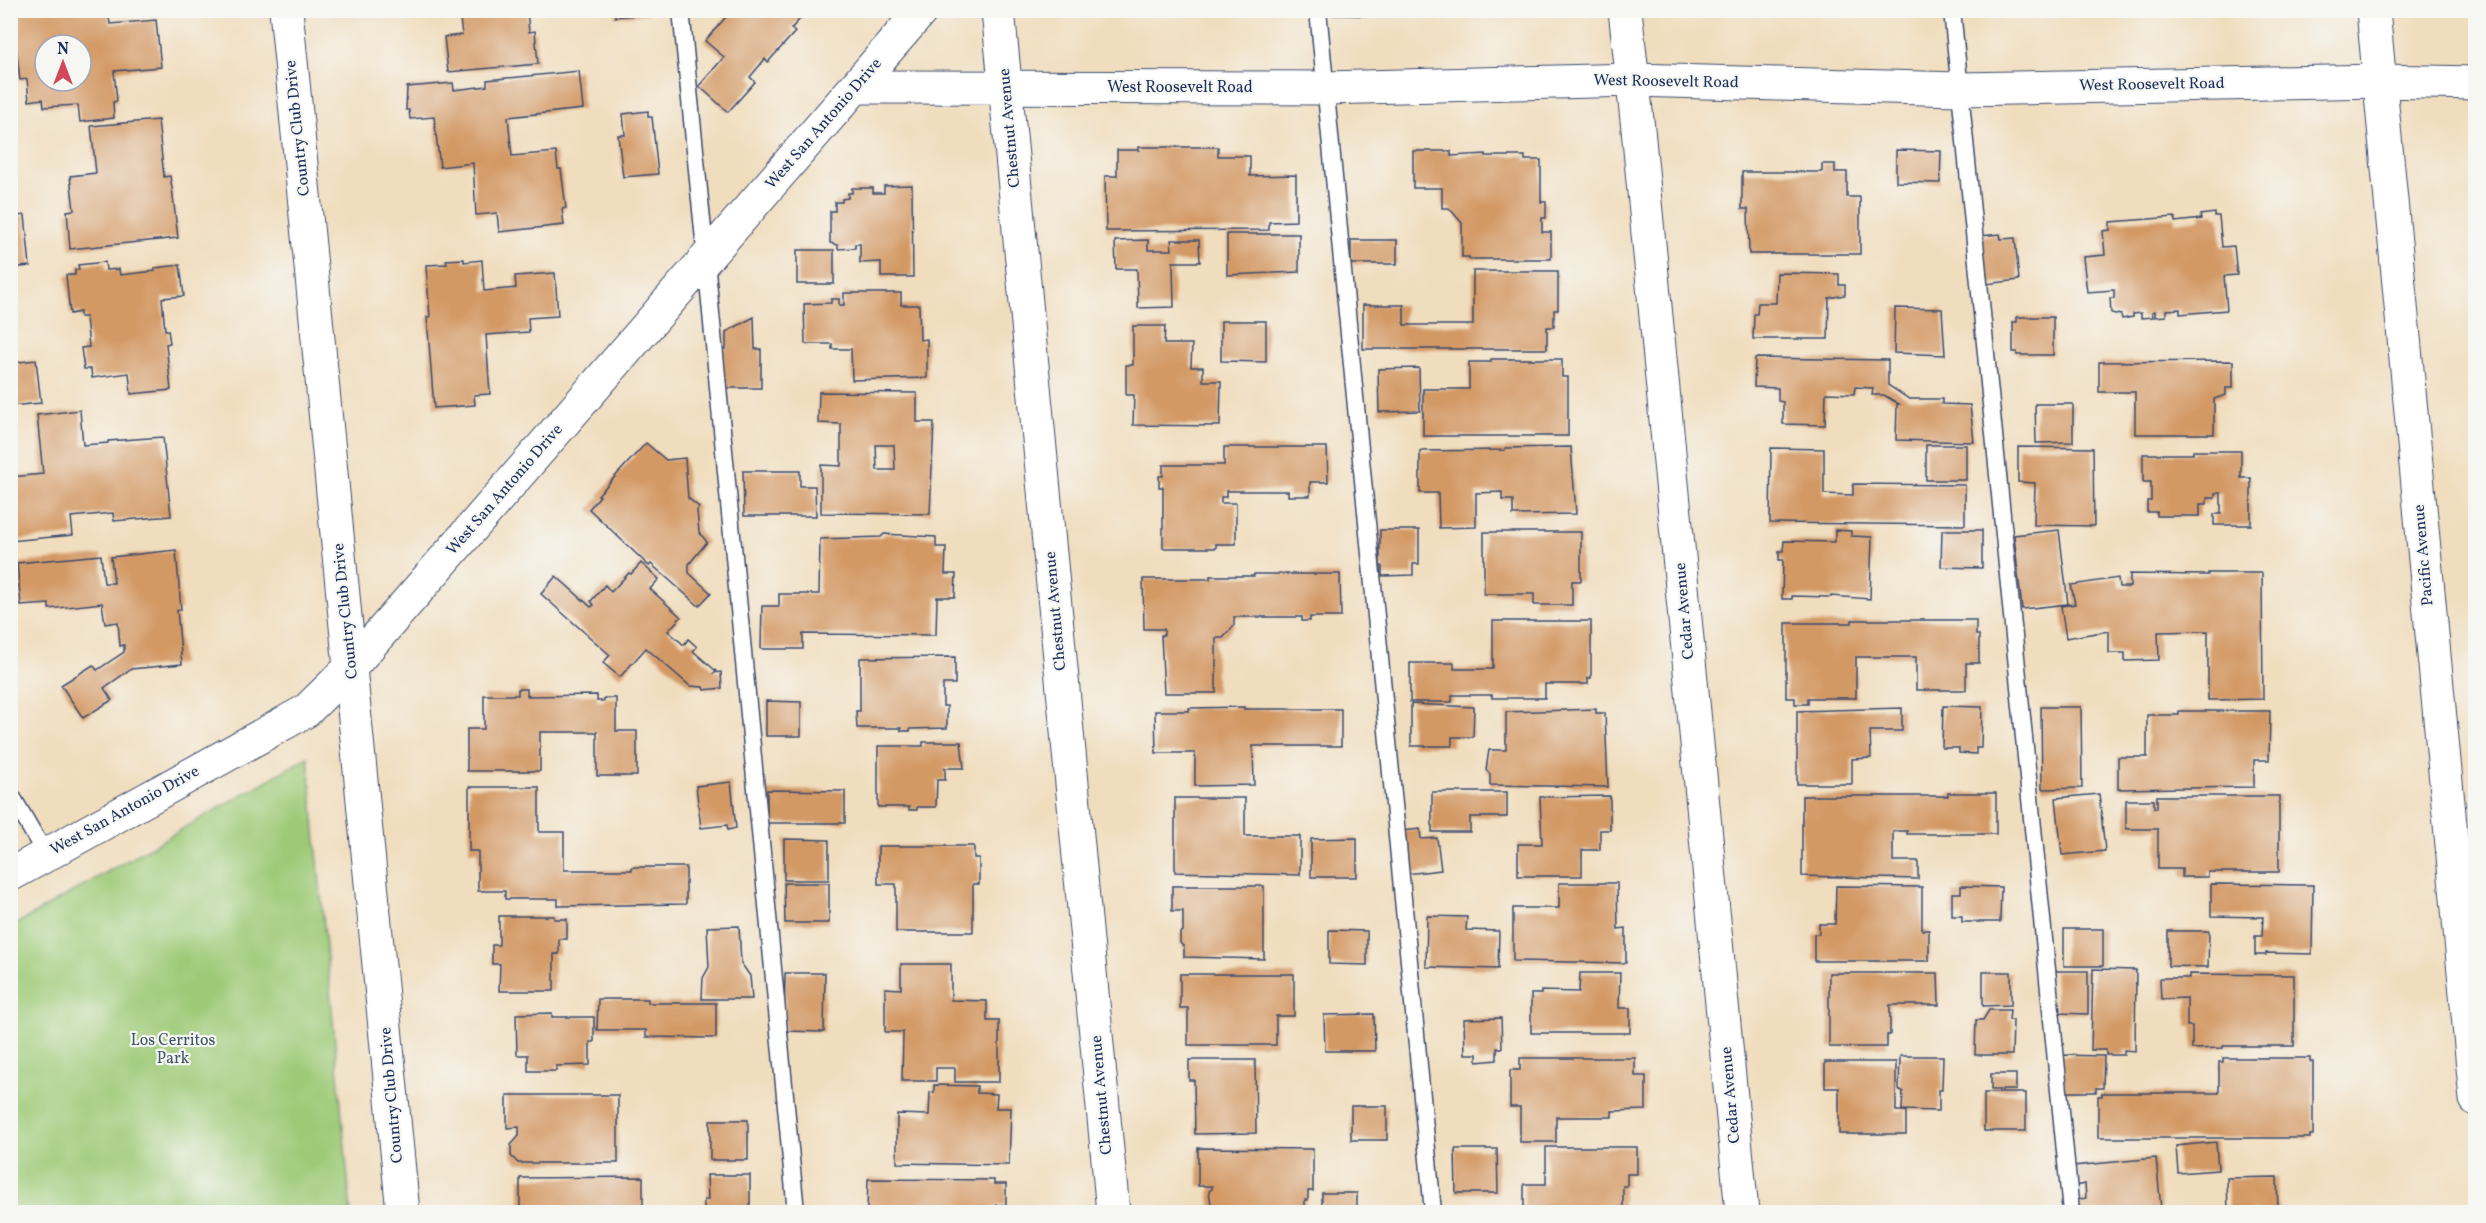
<svg xmlns="http://www.w3.org/2000/svg" width="2486" height="1223" font-family="Vollkorn,serif">
  <style>
    .green { fill: #9eca77; stroke: #5c7c6a; stroke-width: 1.5 }
    .building { fill: #d39965; fill-rule: evenodd }
    .lines { fill: none; stroke-linecap: round; stroke-linejoin: round }
    .service-casing { stroke: #3b496c; stroke-width: 19 }
    .minor-casing { stroke: #3b496c; stroke-width: 35 }
    .tertiary-casing { stroke: #3b496c; stroke-width: 35 }
    .service { stroke: #fff; stroke-width: 16 }
    .minor { stroke: #fff; stroke-width: 33 }
    .tertiary { stroke: #fff; stroke-width: 33 }
    .labels { text-anchor: middle; dominant-baseline: central; stroke-width: 4.5; stroke-linejoin: round; paint-order: stroke }
    .street-label { font-size: 16px; fill: #1b2f5e; stroke: #f6f6f2 }
    .park-label { font-size: 16px; fill: #3c5664; stroke: #f6f6f2 }
  </style>
  <rect width="100%" height="100%" fill="#f6f6f2"/>
  <filter id="ink" filterUnits="userSpaceOnUse"><feTurbulence type="fractalNoise" baseFrequency=".0167" numOctaves="2"/><feDisplacementMap in="SourceGraphic" scale="12" xChannelSelector="R" yChannelSelector="G"/><feConvolveMatrix kernelMatrix="1 2 1 2 8 2 1 2 1" color-interpolation-filters="sRGB"/></filter>
  <filter id="wash" filterUnits="userSpaceOnUse"><feTurbulence type="fractalNoise" baseFrequency=".008" numOctaves="4" result="noise"/><feDisplacementMap in="SourceGraphic" scale="24" xChannelSelector="R" yChannelSelector="G"/><feGaussianBlur stdDeviation="1.35" result="paint"/><feColorMatrix in="noise" values="0 0 0 0 0 0 0 0 0 0 0 0 0 0 0 0 0 1.4 0 .05"/><feComposite in="paint" operator="in"/></filter>
  <g filter="url(#wash)">
    <rect width="100%" height="100%" fill="#f0ddbd"/>
    <polygon class="green" points="308,757 351,1212 11,1212 11,927"/>
    <g id="blocks">
      <g class="building">
        <path d="M10,10H108L110,24L156,20L161,67L114,71L117,101L113,102L114,118L80,122L78,105L44,107L43,99L29,101L27,79L20,80L14,29L10,30ZM45,45H81V81H45Z"/>
        <polygon points="459,10 527,10 529,32 535,31 538,64 448,72 444,37 462,35"/>
        <polygon points="615,10 648,10 648,14 615,17"/>
        <polygon points="732,10 808,10 791,29 795,32 768,62 765,59 750,77 755,82 728,112 699,86 724,57 705,41"/>
        <polygon points="1333,10 1396,10 1396,16 1333,15"/>
        <polygon points="579,71 583,109 508,117 512,156 556,152 558,169 561,169 566,208 562,209 564,225 499,232 497,213 476,215 473,163 440,167 434,117 410,119 409,110 406,110 407,87 453,83 454,90 487,86 487,80"/>
        <polygon points="648,111 648,117 652,117 658,174 623,177 618,135 625,135 623,114"/>
        <polygon points="158,120 164,177 170,176 172,188 178,238 70,249 67,211 74,210 70,176 96,173 91,126"/>
        <polygon points="1139,147 1218,147 1218,156 1250,156 1250,176 1296,175 1296,221 1269,222 1269,230 1106,231 1105,176 1117,176 1117,150 1139,150"/>
        <polygon points="1896,150 1941,151 1940,183 1896,182"/>
        <polygon points="1413,151 1451,151 1451,156 1486,154 1486,156 1525,156 1525,160 1541,160 1541,202 1546,202 1546,218 1542,218 1542,232 1551,232 1551,259 1469,259 1469,257 1462,257 1462,223 1449,208 1442,208 1442,188 1413,188"/>
        <polygon points="1822,164 1835,164 1835,172 1847,172 1847,197 1860,197 1860,254 1749,254 1748,209 1742,209 1742,172 1822,172"/>
        <polygon points="912,185 913,277 881,277 881,262 860,263 860,244 855,244 855,248 838,249 838,245 830,243 830,211 835,211 835,202 842,202 842,199 848,198 848,193 852,193 852,188 873,188 873,193 884,193 884,186"/>
        <polygon points="2215,213 2215,216 2219,216 2222,247 2234,246 2237,275 2224,276 2227,310 2180,314 2180,309 2166,310 2166,316 2155,317 2155,311 2152,312 2153,317 2141,318 2141,313 2133,314 2133,317 2122,319 2121,315 2111,313 2110,298 2114,298 2114,290 2087,292 2083,257 2105,255 2103,231 2110,230 2110,222 2175,217 2175,222 2201,219 2200,215"/>
        <polygon points="25,215 30,266 10,268 10,217"/>
        <polygon points="1227,234 1299,234 1299,272 1227,275"/>
        <polygon points="2000,234 2001,239 2015,238 2019,280 1986,284 1981,236"/>
        <polygon points="1148,240 1148,250 1172,250 1171,240 1199,240 1200,262 1173,262 1174,307 1138,308 1137,269 1116,269 1115,241"/>
        <rect x="1351" y="240" width="46" height="24"/>
        <rect x="797" y="250" width="37" height="34"/>
        <polygon points="464,259 464,262 482,260 484,291 516,288 515,276 555,273 558,316 528,318 529,332 486,335 490,394 474,395 475,405 434,408 427,317 430,317 426,265 447,264 446,260"/>
        <polygon points="105,262 106,270 119,269 120,275 155,271 155,268 180,265 184,296 162,298 165,330 168,330 170,343 166,344 171,390 131,394 129,373 92,378 91,369 84,369 81,348 89,347 86,317 80,317 80,312 70,314 66,275 75,275 75,270 79,270 78,265"/>
        <polygon points="1473,271 1558,271 1558,310 1554,310 1554,327 1547,327 1547,349 1363,349 1363,305 1404,305 1404,325 1473,325"/>
        <polygon points="1777,273 1839,274 1839,285 1845,285 1845,295 1829,298 1828,339 1753,339 1754,314 1757,314 1758,303 1776,303"/>
        <polygon points="844,293 901,293 901,305 919,305 920,340 927,339 927,378 852,380 851,349 832,349 832,344 805,344 804,304 831,303 831,299 839,299 839,305 844,305"/>
        <polygon points="1895,308 1942,309 1945,355 1894,353"/>
        <polygon points="754,317 755,349 761,349 761,388 723,388 723,349 726,349 726,332"/>
        <polygon points="2017,317 2053,317 2053,355 2017,355 2017,352 2013,352 2013,322 2017,322"/>
        <polygon points="1221,321 1266,321 1266,362 1221,361"/>
        <polygon points="1133,326 1165,326 1164,344 1192,344 1191,367 1203,367 1203,381 1221,381 1220,426 1133,425 1134,395 1126,395 1126,365 1133,365"/>
        <polygon points="1755,358 1888,360 1888,385 1909,399 1942,399 1942,404 1970,405 1974,442 1896,440 1897,404 1899,404 1884,395 1872,395 1873,388 1855,387 1854,394 1826,393 1825,425 1783,424 1783,402 1778,401 1778,388 1754,387"/>
        <polygon points="1491,359 1562,359 1562,377 1568,377 1568,436 1423,436 1423,389 1469,389 1469,362 1491,362"/>
        <polygon points="36,360 41,403 10,406 10,363"/>
        <polygon points="2233,361 2233,388 2226,388 2226,395 2214,399 2214,434 2135,434 2135,392 2099,392 2099,362"/>
        <polygon points="1419,368 1420,411 1379,412 1378,369"/>
        <path d="M819,392L917,393V422H934L930,514L821,513V465L841,466V424L818,423ZM876,445H894L895,470H877Z"/>
        <polygon points="2035,404 2073,404 2073,442 2036,443"/>
        <polygon points="80,410 83,445 108,443 108,441 163,437 171,516 114,521 113,513 71,517 73,535 10,541 10,518 12,518 10,477 43,474 37,415"/>
        <polygon points="646,443 666,460 685,458 688,498 699,507 697,511 699,532 707,542 689,564 689,573 711,593 699,606 651,564 649,566 589,509 600,496 598,495"/>
        <rect x="1926" y="445" width="40" height="35"/>
        <polygon points="1224,447 1327,447 1328,482 1310,482 1310,496 1288,496 1288,491 1226,491 1226,497 1221,497 1221,503 1236,503 1236,544 1216,544 1216,548 1163,548 1163,487 1159,487 1159,476 1163,476 1163,465 1224,465"/>
        <polygon points="1571,447 1576,514 1513,515 1513,500 1502,500 1502,492 1476,493 1476,527 1439,528 1438,493 1420,493 1420,451 1505,450 1505,448"/>
        <polygon points="2018,447 2093,448 2094,526 2034,525 2035,483 2018,482"/>
        <polygon points="1771,448 1824,449 1824,494 1853,495 1853,484 1965,485 1965,525 1770,523"/>
        <polygon points="2193,451 2241,451 2241,478 2251,478 2251,525 2214,525 2214,514 2221,514 2221,493 2215,493 2215,498 2207,498 2207,504 2200,504 2200,516 2157,516 2157,512 2147,512 2147,501 2151,501 2151,482 2143,482 2143,454 2193,454"/>
        <polygon points="743,471 800,471 800,486 815,486 816,516 744,516"/>
        <polygon points="1380,530 1419,530 1419,564 1413,564 1413,575 1382,576 1382,566 1380,566"/>
        <polygon points="1835,530 1851,531 1851,536 1872,537 1870,599 1831,596 1831,597 1792,596 1792,599 1782,599 1783,560 1779,560 1779,551 1783,551 1784,541 1835,542"/>
        <polygon points="1942,530 1982,530 1982,568 1941,567"/>
        <polygon points="2059,530 2068,604 2022,609 2014,535"/>
        <polygon points="1484,532 1581,532 1581,581 1572,581 1572,605 1534,605 1534,594 1484,594"/>
        <polygon points="884,534 936,537 936,547 946,547 945,574 956,574 955,597 937,597 936,635 803,634 803,649 761,649 762,606 779,606 779,594 819,594 820,539 881,537"/>
        <polygon points="176,550 181,610 177,610 182,664 131,669 104,688 112,700 83,718 61,685 93,665 97,670 124,652 124,645 120,646 118,622 105,624 102,603 49,609 49,604 21,606 17,563 101,555 104,583 114,583 111,557"/>
        <polygon points="641,563 659,579 650,589 681,617 668,631 684,645 688,639 697,647 693,651 716,671 714,673 721,672 722,688 704,690 703,687 690,686 646,648 620,677 603,663 610,655 541,594 556,576 591,607 594,605 591,601 605,585 611,592 629,573 631,574"/>
        <polygon points="2208,573 2262,573 2263,699 2208,700 2208,631 2158,632 2159,660 2125,661 2125,653 2109,653 2109,631 2066,638 2061,606 2075,604 2071,585 2118,578 2119,587 2130,587 2130,574 2208,575"/>
        <polygon points="1254,574 1340,574 1341,617 1310,617 1310,621 1302,621 1302,617 1234,617 1234,626 1223,638 1216,638 1216,693 1164,693 1161,635 1164,635 1164,629 1144,629 1143,579 1210,579 1210,576 1254,576"/>
        <polygon points="1852,620 1976,620 1976,635 1979,635 1979,663 1966,663 1966,690 1916,690 1916,657 1856,657 1856,698 1808,698 1808,704 1795,704 1795,698 1786,698 1786,623 1852,623"/>
        <polygon points="1493,621 1591,621 1591,678 1588,678 1588,684 1545,684 1545,698 1492,698 1492,695 1452,695 1452,702 1410,702 1410,663 1454,663 1454,669 1493,669"/>
        <polygon points="955,657 955,684 943,684 943,706 947,706 947,728 910,729 910,731 901,731 901,728 857,728 856,711 860,711 860,658"/>
        <polygon points="518,689 527,689 527,696 597,695 597,701 604,701 604,698 616,698 616,731 637,731 637,776 597,776 597,732 540,732 540,771 467,771 467,729 484,729 484,695 518,695"/>
        <polygon points="766,701 801,702 801,736 766,736"/>
        <polygon points="1411,704 1474,707 1473,737 1452,737 1452,746 1411,746"/>
        <polygon points="1943,706 1982,707 1981,748 1976,748 1976,754 1959,753 1959,748 1942,748"/>
        <polygon points="1244,707 1244,709 1341,709 1341,746 1253,746 1254,785 1195,786 1195,753 1156,753 1155,711 1189,711 1189,708"/>
        <polygon points="2041,707 2081,707 2082,788 2042,789"/>
        <polygon points="1902,708 1902,731 1870,731 1871,758 1852,759 1852,784 1797,784 1797,711"/>
        <polygon points="1596,709 1596,713 1605,713 1608,787 1490,785 1490,774 1486,770 1489,750 1506,750 1506,712"/>
        <polygon points="2179,711 2270,711 2269,760 2254,760 2254,787 2118,789 2118,757 2147,757 2147,715 2179,715"/>
        <polygon points="923,742 961,742 964,768 945,768 945,780 937,780 936,807 917,807 917,810 909,810 909,807 878,807 878,746 923,746"/>
        <polygon points="731,782 736,828 728,830 727,825 701,828 696,786"/>
        <polygon points="469,787 539,787 539,832 564,832 564,870 632,870 632,867 686,867 686,904 558,906 558,899 505,899 505,891 478,891 478,851 469,851"/>
        <polygon points="767,790 845,791 845,823 767,823"/>
        <polygon points="1432,792 1507,792 1507,817 1470,817 1470,832 1432,832"/>
        <polygon points="1948,793 1996,793 1996,834 1907,834 1907,831 1893,831 1893,861 1918,861 1918,879 1802,876 1802,796 1948,796"/>
        <polygon points="2099,794 2105,851 2062,855 2056,798"/>
        <polygon points="1610,796 1610,830 1600,830 1600,850 1582,850 1582,876 1518,876 1518,844 1542,844 1540,797"/>
        <polygon points="2157,796 2279,796 2279,872 2208,872 2208,877 2182,877 2182,869 2158,869 2158,829 2126,829 2126,800 2154,800 2154,808 2157,808"/>
        <polygon points="1175,798 1245,798 1245,836 1300,836 1300,875 1175,872"/>
        <polygon points="1420,829 1421,839 1437,838 1441,870 1406,874 1402,831"/>
        <polygon points="1357,838 1357,877 1311,877 1311,839"/>
        <polygon points="784,839 829,840 829,880 784,880"/>
        <polygon points="878,846 974,846 974,858 979,858 979,884 973,884 973,932 896,932 896,884 878,884"/>
        <polygon points="784,883 829,883 829,923 785,923"/>
        <polygon points="1559,883 1617,883 1618,929 1626,928 1626,963 1513,961 1513,908 1559,908"/>
        <polygon points="2211,884 2313,885 2312,954 2266,953 2266,955 2255,955 2255,936 2262,936 2263,917 2211,916"/>
        <polygon points="1172,886 1264,886 1264,959 1184,957 1184,947 1180,943 1180,933 1183,931 1183,911 1172,911"/>
        <polygon points="1836,886 1922,887 1922,930 1929,930 1929,961 1814,961 1814,934 1819,934 1819,924 1835,924"/>
        <polygon points="1961,886 2001,887 2000,922 1962,922 1962,916 1952,916 1952,893 1961,893"/>
        <polygon points="499,916 554,916 554,919 567,919 567,939 559,939 559,954 554,954 554,991 499,991 500,964 492,964 492,945 499,945"/>
        <polygon points="1427,916 1467,917 1466,930 1499,931 1498,969 1426,967"/>
        <polygon points="739,926 741,963 750,976 752,999 702,999 703,978 709,967 707,927"/>
        <rect x="2064" y="929" width="39" height="37"/>
        <polygon points="1329,930 1367,931 1367,965 1329,964"/>
        <polygon points="2168,931 2209,931 2208,967 2168,966"/>
        <polygon points="901,964 951,964 951,1000 987,1001 987,1021 999,1021 999,1082 955,1082 955,1068 936,1068 936,1081 902,1081 903,1032 885,1032 885,988 901,989"/>
        <polygon points="2093,969 2136,970 2135,1051 2124,1050 2124,1055 2106,1055 2106,1050 2091,1050"/>
        <polygon points="2054,971 2088,971 2088,1014 2056,1013"/>
        <polygon points="1983,972 2011,972 2011,1005 1983,1006"/>
        <polygon points="785,973 825,973 824,1032 784,1031"/>
        <polygon points="1580,973 1620,973 1619,1008 1630,1008 1630,1033 1531,1033 1531,994 1541,994 1541,991 1579,992"/>
        <polygon points="1829,973 1938,973 1939,1005 1890,1005 1890,1035 1887,1035 1887,1047 1829,1047"/>
        <polygon points="1180,974 1294,974 1294,1016 1276,1016 1276,1045 1188,1045 1188,1008 1180,1008"/>
        <polygon points="2189,974 2294,975 2294,1046 2223,1046 2223,1048 2192,1049 2192,1026 2187,1026 2187,998 2161,999 2160,978 2189,978"/>
        <polygon points="598,999 648,999 648,1003 716,1003 716,1038 646,1037 646,1030 597,1030"/>
        <polygon points="1989,1010 2010,1010 2009,1020 2013,1020 2012,1055 1975,1055 1976,1020 1983,1020"/>
        <polygon points="552,1013 552,1017 594,1017 594,1042 590,1042 590,1065 556,1066 556,1071 528,1071 528,1055 517,1055 516,1014"/>
        <polygon points="1374,1014 1375,1051 1325,1051 1324,1015"/>
        <polygon points="1501,1018 1502,1048 1497,1048 1497,1060 1477,1062 1477,1054 1465,1054 1464,1019"/>
        <polygon points="2060,1055 2104,1056 2103,1088 2096,1088 2096,1092 2064,1092"/>
        <polygon points="1900,1056 1943,1056 1942,1090 1939,1090 1939,1111 1902,1110 1903,1091 1899,1090"/>
        <polygon points="1520,1058 1635,1058 1635,1076 1646,1076 1646,1110 1612,1111 1612,1117 1556,1117 1556,1142 1520,1142 1520,1107 1510,1107 1510,1070 1520,1070"/>
        <polygon points="2223,1058 2310,1058 2310,1062 2313,1062 2313,1135 2310,1135 2310,1138 2098,1138 2098,1096 2102,1096 2102,1093 2219,1093 2219,1062 2223,1062"/>
        <polygon points="1189,1060 1255,1060 1256,1133 1195,1134 1194,1080 1189,1080"/>
        <polygon points="1825,1062 1896,1062 1896,1111 1906,1111 1906,1134 1839,1134 1839,1088 1825,1088"/>
        <rect x="1991" y="1074" width="25" height="16"/>
        <polygon points="934,1085 977,1086 977,1093 997,1094 996,1108 1011,1108 1009,1165 897,1163 897,1114 929,1115 930,1092 934,1093"/>
        <rect x="1984" y="1093" width="42" height="38"/>
        <polygon points="507,1095 618,1095 618,1163 518,1163 511,1156 511,1145 519,1136 519,1127 507,1128"/>
        <rect x="1351" y="1106" width="36" height="34"/>
        <rect x="710" y="1120" width="38" height="40"/>
        <polygon points="2216,1142 2218,1170 2178,1173 2176,1146"/>
        <polygon points="1546,1147 1637,1147 1637,1174 1627,1174 1627,1186 1623,1186 1623,1212 1524,1212 1524,1184 1546,1184"/>
        <polygon points="1198,1148 1313,1149 1313,1191 1308,1191 1308,1200 1305,1200 1305,1211 1212,1211 1209,1191 1212,1189 1212,1186 1198,1186"/>
        <polygon points="1455,1149 1497,1149 1498,1193 1456,1193"/>
        <polygon points="2156,1158 2161,1209 2137,1212 2077,1212 2075,1200 2086,1198 2085,1184 2074,1186 2073,1166"/>
        <polygon points="707,1175 750,1175 750,1212 704,1212 704,1200 708,1200"/>
        <polygon points="643,1177 643,1212 520,1212 520,1178"/>
        <polygon points="2277,1177 2278,1212 2228,1212 2227,1178"/>
        <polygon points="868,1179 994,1180 994,1184 1006,1184 1006,1205 996,1205 996,1212 867,1212"/>
        <rect x="1322" y="1193" width="35" height="19"/>
      </g>
    </g>
  </g>
  <g filter="url(#ink)">
    <use href="#blocks" fill-opacity="0" stroke="#3b496c" stroke-width="1.5"/>
    <g class="lines">
      <defs>
        <g id="service">
          <polyline points="681,10 706,260 796,1212"/>
          <polyline points="1318,10 1433,1212"/>
          <polyline points="1952,10 2071,1212"/>
          <polyline points="10,793 46,855"/>
        </g>
        <g id="minor">
          <polyline points="286,10 403,1212"/>
          <polyline points="998,10 1113,1212"/>
          <polyline points="1625,10 1638,129 1742,1212"/>
          <polyline points="856,87 1326,88 1633,80 1959,89 2379,81 2476,83"/>
          <polyline points="10,875 306,711 351,667 922,10"/>
        </g>
        <polyline id="tertiary" points="2373,10 2476,1099"/>
      </defs>
      <use href="#service" class="service-casing"/>
      <use href="#minor" class="minor-casing"/>
      <use href="#tertiary" class="tertiary-casing"/>
      <use href="#service" class="service"/>
      <use href="#minor" class="minor"/>
      <use href="#tertiary" class="tertiary"/>
    </g>
  </g>
  <g class="labels">
    <g class="street-label">
      <text transform="translate(1666 82) rotate(1)">West Roosevelt Road</text>
      <text transform="translate(2152 85) rotate(-1)">West Roosevelt Road</text>
      <text x="1180" y="88">West Roosevelt Road</text>
      <text transform="translate(824 124) rotate(-49)">West San Antonio Drive</text>
      <text transform="translate(298 128) rotate(-96)">Country Club Drive</text>
      <text transform="translate(1010 128) rotate(-95)">Chestnut Avenue</text>
      <text transform="translate(505 490) rotate(-49)">West San Antonio Drive</text>
      <text transform="translate(2424 555) rotate(-95)">Pacific Avenue</text>
      <text transform="translate(346 611) rotate(-96)">Country Club Drive</text>
      <text transform="translate(1056 611) rotate(-95)">Chestnut Avenue</text>
      <text transform="translate(1685 611) rotate(-95)">Cedar Avenue</text>
      <text transform="translate(125 811) rotate(-29)">West San Antonio Drive</text>
      <text transform="translate(392 1095) rotate(-95)">Country Club Drive</text>
      <text transform="translate(1102 1095) rotate(-95)">Chestnut Avenue</text>
      <text transform="translate(1731 1095) rotate(-95)">Cedar Avenue</text>
    </g>
    <g class="park-label">
      <text x="173" y="1041">Los Cerritos<tspan x="173" dy="18">Park</tspan></text>
    </g>
  </g>
  <rect width="2486" height="1223" fill="none" stroke="#f6f6f2" stroke-width="36"/>
  <g transform="translate(63 63)"><circle r="28" fill="#f6f6f2" stroke="#9ea6b7" stroke-width="1.5"/>
  <path d="M0-4.5L10 22L0 15L-10 22Z" fill="#d1495b"/>
  <text y="-9" font-size="16" font-weight="bold" text-anchor="middle" fill="#1b2f5e">N</text>
  </g>
</svg>
